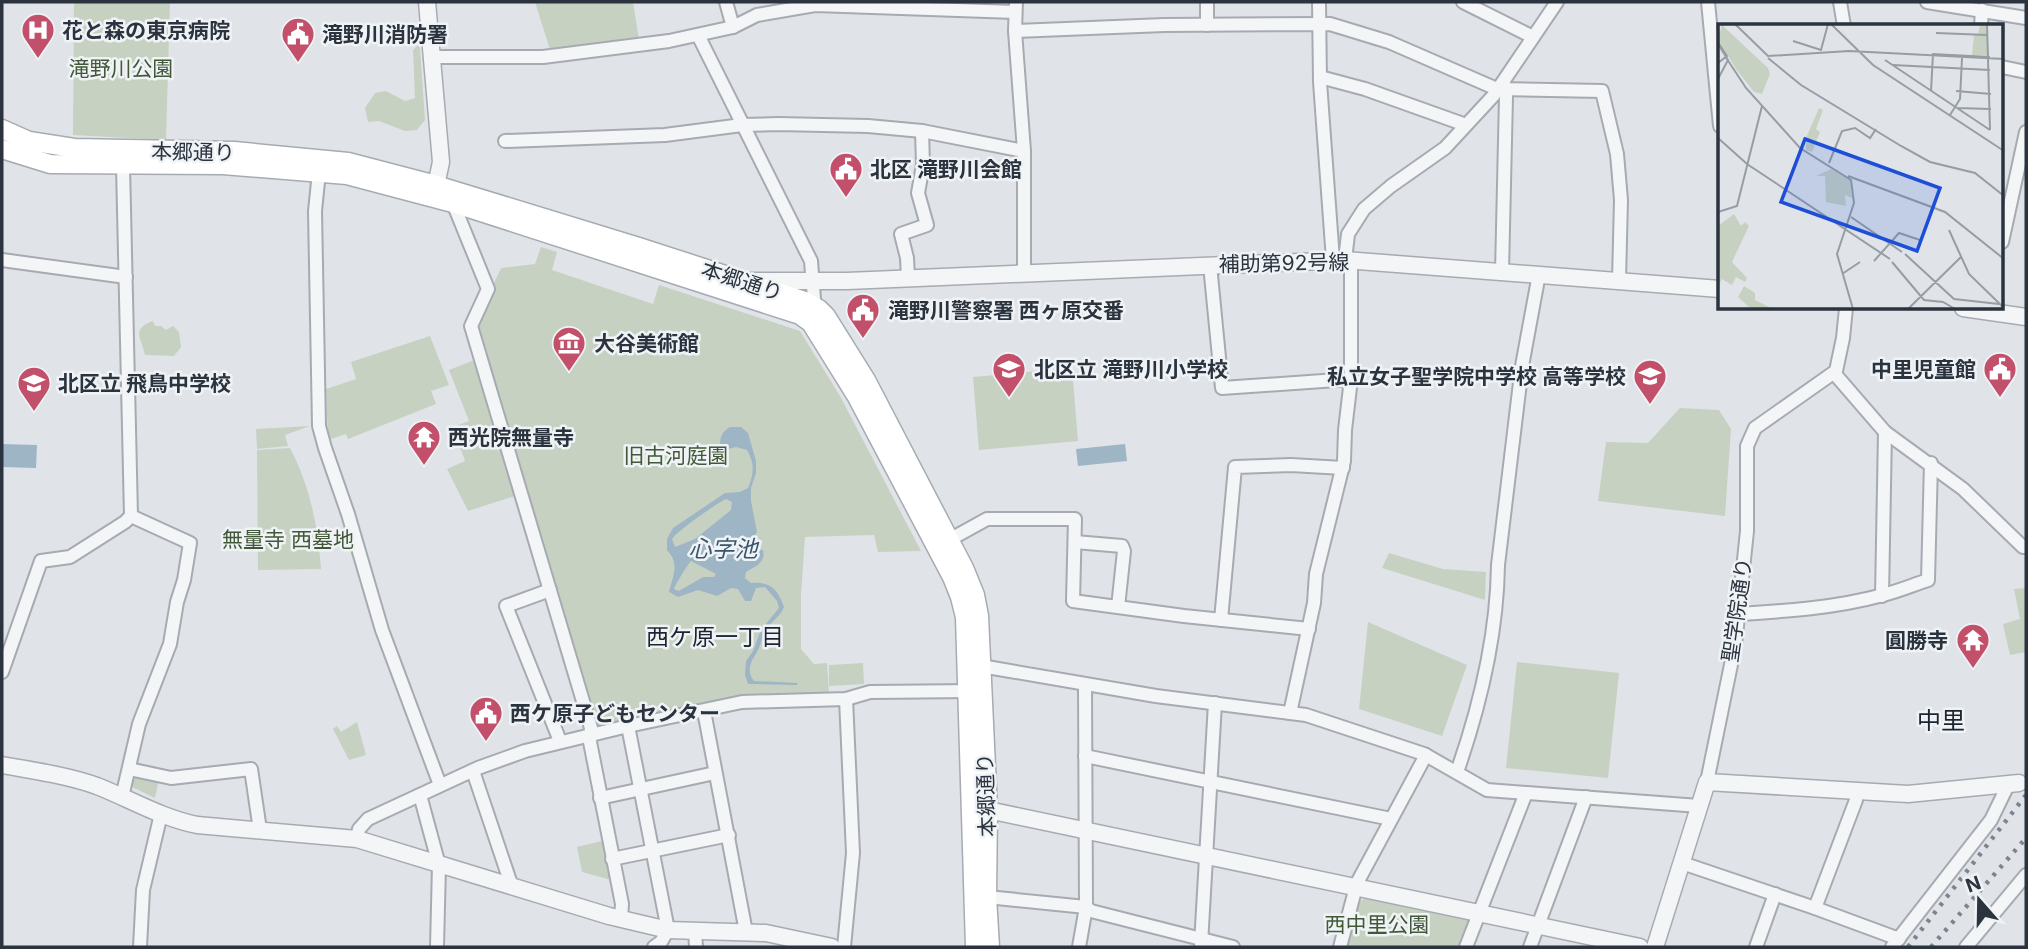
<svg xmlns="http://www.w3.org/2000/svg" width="2028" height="949" font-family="Inter,'Noto Sans JP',sans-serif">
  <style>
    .green { fill: #c7d1c2 }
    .water { fill: #9eb5c5; fill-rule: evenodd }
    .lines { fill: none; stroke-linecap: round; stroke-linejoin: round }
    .minor-casing { stroke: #a6abb2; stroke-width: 16 }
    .tertiary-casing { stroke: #a6abb2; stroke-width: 19 }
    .secondary-casing { stroke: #a6abb2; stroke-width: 21 }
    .minor { stroke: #f3f5f7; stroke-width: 12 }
    .tertiary { stroke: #f3f5f7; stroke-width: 16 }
    .secondary { stroke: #fff; stroke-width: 18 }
    .rail { stroke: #7b8590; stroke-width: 4.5; stroke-dasharray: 3.5 7; stroke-linecap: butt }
    .labels { text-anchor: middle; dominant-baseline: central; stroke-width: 5; stroke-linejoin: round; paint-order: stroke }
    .poi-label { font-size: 21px; font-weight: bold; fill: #2a333e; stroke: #f0f3f6; text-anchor: start }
    .park-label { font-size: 21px; fill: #425939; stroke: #f0f3f6 }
    .street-label { font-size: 21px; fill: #2a333e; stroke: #f0f3f6 }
    .water-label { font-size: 23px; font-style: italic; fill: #38556f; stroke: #f0f3f6 }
    .neighbourhood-label { font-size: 23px; fill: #1c242f; stroke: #f0f3f6 }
    .quarter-label { font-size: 24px; fill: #1c242f; stroke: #f0f3f6 }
    .inset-road { fill: none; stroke: #979da4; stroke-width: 2 }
    .view { fill: #1d4ed8; fill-opacity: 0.15; stroke: #1d4ed8; stroke-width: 3.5 }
    .inset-edge { fill: none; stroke: #2a333e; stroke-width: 3.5 }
  </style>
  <rect width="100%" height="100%" fill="#e0e4e8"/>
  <g class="green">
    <polygon points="74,2 170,2 166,140 73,135"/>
    <polygon points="535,2 633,2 639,40 551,53"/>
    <polygon points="418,45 420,48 425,120 417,130 405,131 379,121 368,122 365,108 375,93 386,91 405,101 415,98 413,50"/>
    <polygon points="541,247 557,252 552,270 653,304 659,285 800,331 840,396 921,551 878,552 874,535 805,537 801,594 801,649 814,664 827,663 829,693 741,696 594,728 474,326 501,268 535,264"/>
    <path d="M153,321L155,326H161L166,330L173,326L179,332L181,347L174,356L145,355C142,339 130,329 153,321Z"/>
    <polygon points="430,336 449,385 431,391 436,404 348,439 346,434 328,440 326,389 356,379 351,362"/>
    <polygon points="477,359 518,495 468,511 447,469 465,461 453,427 469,421 449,370"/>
    <polygon points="1072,368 1078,441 979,450 973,377"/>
    <polygon points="1680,408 1719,410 1731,429 1725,516 1598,501 1606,442 1648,443"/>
    <polygon points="310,426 285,435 288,446 257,449 256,429"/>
    <path d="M290,448C310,486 318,527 321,569L258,570L257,450Z"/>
    <polygon points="1389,553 1443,569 1486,572 1485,600 1382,568"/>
    <polygon points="2026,588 2026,652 2010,655 2003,624 2020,619 2014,589"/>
    <polygon points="1368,622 1467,665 1442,736 1359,709"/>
    <polygon points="1517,662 1619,673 1608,778 1506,768"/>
    <polygon points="863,663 864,684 829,686 829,665"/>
    <polygon points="357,722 366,755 349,760 333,729 337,726 341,732"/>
    <polygon points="132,774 159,779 155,798 130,786"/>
    <polygon points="602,841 611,880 582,872 577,847"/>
    <polygon points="1366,898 1473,919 1463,947 1346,947 1357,903"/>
  </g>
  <g class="water">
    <path d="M730,427H741L748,433L756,461V473L751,488V501L757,532L747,547L748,550H763C766,563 756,566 746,572L745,578L751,583C770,581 778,589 784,607C780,617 772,620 767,629C762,636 761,644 758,650C752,661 745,669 754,681L797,683V685L748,684L745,675L746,661L753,651L761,630L779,608L777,601L765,587L756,588L751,601H745L738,589L731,588L717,596L698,590L678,597L669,592C673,575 680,564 667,550V539L673,528L725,493L740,492L748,488C754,473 755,464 747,450L736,447L724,450L720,446C720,436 722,432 730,427ZM726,499L732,502L731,510L695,539L675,547L672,539C676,532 717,503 726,499ZM691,561L716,574L714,577H703L679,591L674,589C675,585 688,564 691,561Z"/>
    <polygon points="2,444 37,445 36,468 2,467"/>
    <polygon points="1125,444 1127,461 1078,466 1076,449"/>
  </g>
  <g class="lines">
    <defs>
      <g id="minor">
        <polyline points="726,2 733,27"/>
        <polyline points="1016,2 1015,31 1024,151 1024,273"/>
        <polyline points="1319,2 1320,82 1333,260"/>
        <polyline points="1463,2 1533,37"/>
        <polyline points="1708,2 1720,126"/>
        <polyline points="1840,2 1844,26"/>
        <polyline points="1927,2 2026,18"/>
        <polyline points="1207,25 1207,2"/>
        <polyline points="1981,26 1982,10"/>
        <polyline points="1015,31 1164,25 1330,24 1389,42 1497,89 1602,91 1617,154 1621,200 1619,280"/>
        <polyline points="698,35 811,261 815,311"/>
        <polyline points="432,57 543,57 669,41 733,27 757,15 815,5 1015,12"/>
        <polyline points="2002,67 2026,72"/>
        <polyline points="1320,77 1365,89 1466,125"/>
        <polyline points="505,141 665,135 742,125 778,124 868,126 922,131 1024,151"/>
        <polyline points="319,172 315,211 319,426 325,448 348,514 382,630 440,785"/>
        <polyline points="453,203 488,289 471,326 591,728 590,742 622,904 621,919"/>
        <polyline points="2002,242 2026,132"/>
        <polyline points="2,260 126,277"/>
        <polyline points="1345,260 1348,234 1364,209 1391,186 1445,148 1494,95 1557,2"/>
        <polyline points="1210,265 1222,388 1351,379"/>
        <polyline points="1502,272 1506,97 1504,84"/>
        <polyline points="908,278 907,258 901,234 927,225 918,193 923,165 922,131"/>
        <polyline points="1834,373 1885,432 1963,489 2023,547 2026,547"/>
        <polyline points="949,540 987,519 1075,519 1073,601 1184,616 1309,629"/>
        <polyline points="1075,542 1122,546 1124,551 1118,607"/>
        <polyline points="550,590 506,606 560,741"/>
        <polyline points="1882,596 1885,432"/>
        <path d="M1738,614C1787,611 1835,608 1883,595C1899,591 1913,585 1928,580L1931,463"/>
        <polyline points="1221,620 1235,467 1291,465 1343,468"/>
        <polyline points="975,668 981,666 1156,696 1306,715 1424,754 1487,790 1699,806"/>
        <polyline points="2,672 41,561 70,557 125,522 131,516 123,166"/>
        <polyline points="704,711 746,932"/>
        <polyline points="1290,713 1314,603 1316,574 1344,461 1345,430 1351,379 1351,261"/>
        <polyline points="628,726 668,930 661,942 654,947"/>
        <polyline points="1085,756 1391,819"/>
        <polyline points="129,769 171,778 251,769 260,830"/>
        <polyline points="473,771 512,887"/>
        <path d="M1457,772C1480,706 1497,636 1498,565L1522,366L1539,274"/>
        <polyline points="1707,782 1735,645 1747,531 1747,446 1755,428 1836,371 1843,338 1846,308"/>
        <polyline points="420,795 439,865 437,947"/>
        <polyline points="122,797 139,724 170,644 177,602 184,580 190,543 131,516"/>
        <polyline points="600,798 715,773"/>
        <polyline points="357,839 359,829 368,819 478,768 525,751 628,726 742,702 846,699 870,692 974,691"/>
        <polyline points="612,859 729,835"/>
        <polyline points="1682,863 1815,908 1899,939"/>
        <polyline points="987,897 1086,907 1091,911 1233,947"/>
        <polyline points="1815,908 1856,800 1856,791"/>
        <polyline points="695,931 696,947"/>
        <polyline points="1201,944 1215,703"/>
        <polyline points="140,947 143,890 161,814"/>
        <polyline points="844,947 853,853 846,699"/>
        <polyline points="1079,947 1086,907 1085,685"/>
        <polyline points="1340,947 1357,883 1426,755"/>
        <polyline points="1466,947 1526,793"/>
        <polyline points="1530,947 1586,797"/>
        <polyline points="1756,947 1775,894"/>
        <polyline points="1892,947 1991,820 2008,785"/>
        <polyline points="1966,947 2026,875"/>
      </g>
      <g id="tertiary">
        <polyline points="427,2 441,162 434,195"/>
        <polyline points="751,281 847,281 1345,260 1720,289"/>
        <polyline points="1963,308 2026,317"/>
        <path d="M2,765C34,771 66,775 97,786C130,799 162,818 197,825L357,839L609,916L668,930L766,933L832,947"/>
        <polyline points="988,810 1640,947"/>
        <polyline points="1655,947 1707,782 1908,794 2019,783"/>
      </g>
      <g id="secondary">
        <polyline points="2,129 29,141 74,148 234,151 348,162 436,185 639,247 805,301 819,309 826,316 866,380 964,568 975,595 979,616 988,810 987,897 990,947"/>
        <polyline points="2,149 50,164 223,165 347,175 453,203 800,315 811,323 857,397 952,577 960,597 965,617 975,947"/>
      </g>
    </defs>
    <use href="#minor" class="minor-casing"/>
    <use href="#tertiary" class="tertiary-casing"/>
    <use href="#secondary" class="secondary-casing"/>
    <use href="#minor" class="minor"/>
    <use href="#tertiary" class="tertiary"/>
    <use href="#secondary" class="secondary"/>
    <g class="rail">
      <polyline points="1908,947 2026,795"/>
      <polyline points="1931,947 2026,838"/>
    </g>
  </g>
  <defs>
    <symbol id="hospital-pin" viewBox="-11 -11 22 30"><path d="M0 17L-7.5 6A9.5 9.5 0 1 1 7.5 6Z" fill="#c3506b" stroke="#f0f3f6"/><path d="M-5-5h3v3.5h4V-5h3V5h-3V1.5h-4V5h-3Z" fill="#fff"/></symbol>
    <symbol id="civic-pin" viewBox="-11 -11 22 30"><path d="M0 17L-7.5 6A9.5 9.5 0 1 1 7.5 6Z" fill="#c3506b" stroke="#f0f3f6"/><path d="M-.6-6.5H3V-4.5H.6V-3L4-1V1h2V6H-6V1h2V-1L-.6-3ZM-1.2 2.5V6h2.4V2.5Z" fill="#fff"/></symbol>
    <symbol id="museum-pin" viewBox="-11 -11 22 30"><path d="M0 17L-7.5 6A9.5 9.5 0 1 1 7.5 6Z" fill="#c3506b" stroke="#f0f3f6"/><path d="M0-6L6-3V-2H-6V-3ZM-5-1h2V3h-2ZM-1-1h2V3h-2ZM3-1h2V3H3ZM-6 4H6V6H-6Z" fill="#fff"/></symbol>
    <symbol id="school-pin" viewBox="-11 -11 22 30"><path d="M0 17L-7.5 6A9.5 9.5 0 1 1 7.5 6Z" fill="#c3506b" stroke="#f0f3f6"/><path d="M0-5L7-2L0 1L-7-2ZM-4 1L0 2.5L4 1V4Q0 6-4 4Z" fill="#fff"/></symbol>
    <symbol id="temple-pin" viewBox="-11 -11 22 30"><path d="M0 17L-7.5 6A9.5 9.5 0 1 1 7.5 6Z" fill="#c3506b" stroke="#f0f3f6"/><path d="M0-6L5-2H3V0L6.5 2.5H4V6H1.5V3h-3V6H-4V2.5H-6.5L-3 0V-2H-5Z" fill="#fff"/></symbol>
  </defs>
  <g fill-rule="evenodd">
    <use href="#hospital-pin" x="19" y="11" width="38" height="52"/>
    <use href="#civic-pin" x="279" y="15" width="38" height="52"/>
    <use href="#civic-pin" x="827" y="150" width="38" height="52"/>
    <use href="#civic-pin" x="844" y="291" width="38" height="52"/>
    <use href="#museum-pin" x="550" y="324" width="38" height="52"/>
    <use href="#school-pin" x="990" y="350" width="38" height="52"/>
    <use href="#civic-pin" x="1981" y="350" width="38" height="52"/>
    <use href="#school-pin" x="1631" y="357" width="38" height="52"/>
    <use href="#school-pin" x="15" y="364" width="38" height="52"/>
    <use href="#temple-pin" x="405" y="418" width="38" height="52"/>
    <use href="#temple-pin" x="1954" y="621" width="38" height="52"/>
    <use href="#civic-pin" x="467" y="694" width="38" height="52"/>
  </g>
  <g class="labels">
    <g class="poi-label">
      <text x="62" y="30">花と森の東京病院</text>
      <text x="322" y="34">滝野川消防署</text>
      <text x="870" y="169">北区 滝野川会館</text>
      <text x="888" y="310">滝野川警察署 西ヶ原交番</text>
      <text x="594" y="343">大谷美術館</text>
      <text x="1034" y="369">北区立 滝野川小学校</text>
      <text x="1976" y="369" text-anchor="end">中里児童館</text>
      <text x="1626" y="376" text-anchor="end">私立女子聖学院中学校 高等学校</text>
      <text x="58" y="383">北区立 飛鳥中学校</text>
      <text x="448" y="437">西光院無量寺</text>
      <text x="1948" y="640" text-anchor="end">圓勝寺</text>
      <text x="510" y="713">西ケ原子どもセンター</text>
    </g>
    <g class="park-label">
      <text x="121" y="68">滝野川公園</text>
      <text x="676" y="455">旧古河庭園</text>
      <text x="288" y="539">無量寺 西墓地</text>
      <text x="1377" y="924">西中里公園</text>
    </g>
    <g class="street-label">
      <text transform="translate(193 152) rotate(1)">本郷通り</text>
      <text transform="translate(1284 263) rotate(-1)">補助第92号線</text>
      <text transform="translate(742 281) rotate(18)">本郷通り</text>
      <text transform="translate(1737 610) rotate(-82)">聖学院通り</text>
      <text transform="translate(986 795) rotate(-92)">本郷通り</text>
    </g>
    <g class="water-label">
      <text x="723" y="549">心字池</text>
    </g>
    <g class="neighbourhood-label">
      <text x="715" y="637">西ケ原一丁目</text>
    </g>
    <g class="quarter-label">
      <text x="1941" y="720">中里</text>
    </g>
  </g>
  <g transform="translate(1718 24)">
    <rect width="285" height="285" fill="#e0e4e8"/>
    <path d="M262,0H268L271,31H254L256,11H260ZM4,1L50,44L52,50L44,70L36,68L18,45L0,15ZM101,84L105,86L98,105L102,108L94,128L88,126V114ZM113,145L132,156L134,174L127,171L128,182L108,178L107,152H98ZM16,190L23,202L27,198L31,202L14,238L29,254L27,258L18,253L14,261L4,255L0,262V202ZM26,262L37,269V276L55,285L31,283L20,273Z" fill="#c7d1c2"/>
    <path class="inset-road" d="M17,0L50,32L131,27L286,35M113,0L155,41L286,127M269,0L272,106M218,9L269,11M75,17L103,26L110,0M0,18L9,32L0,39M0,20L10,36L0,55M7,32L28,64L82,124L133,156L136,179L119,230L135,285M50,34L83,61L183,122L212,138L257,149L286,172M167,36L272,106M175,41L272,46M213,67L215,30L272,33M238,67L273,70M239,84L273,85M232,91L242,75L244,34M0,114L29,140L172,235M111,139L124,107L137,104L152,114L158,105M130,152L227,188L286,235M0,188L19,182L44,82M133,193L184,228M231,206L251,250L286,284M187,230L236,275L281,280M156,237L181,209L202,216M174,238L206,276L225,278L237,285M124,250L142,238M190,285L243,233"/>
    <path class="view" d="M87,115L222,164L199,227L63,178Z"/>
    <rect width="285" height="285" class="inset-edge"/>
  </g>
  <rect width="2028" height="949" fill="none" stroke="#2a333e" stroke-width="7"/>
  <g transform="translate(1979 900) rotate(340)" stroke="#f0f3f6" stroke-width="5" paint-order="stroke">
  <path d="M0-5L12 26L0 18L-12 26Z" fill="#2a333e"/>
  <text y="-10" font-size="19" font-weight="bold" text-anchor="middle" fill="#2a333e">N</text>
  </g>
</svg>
